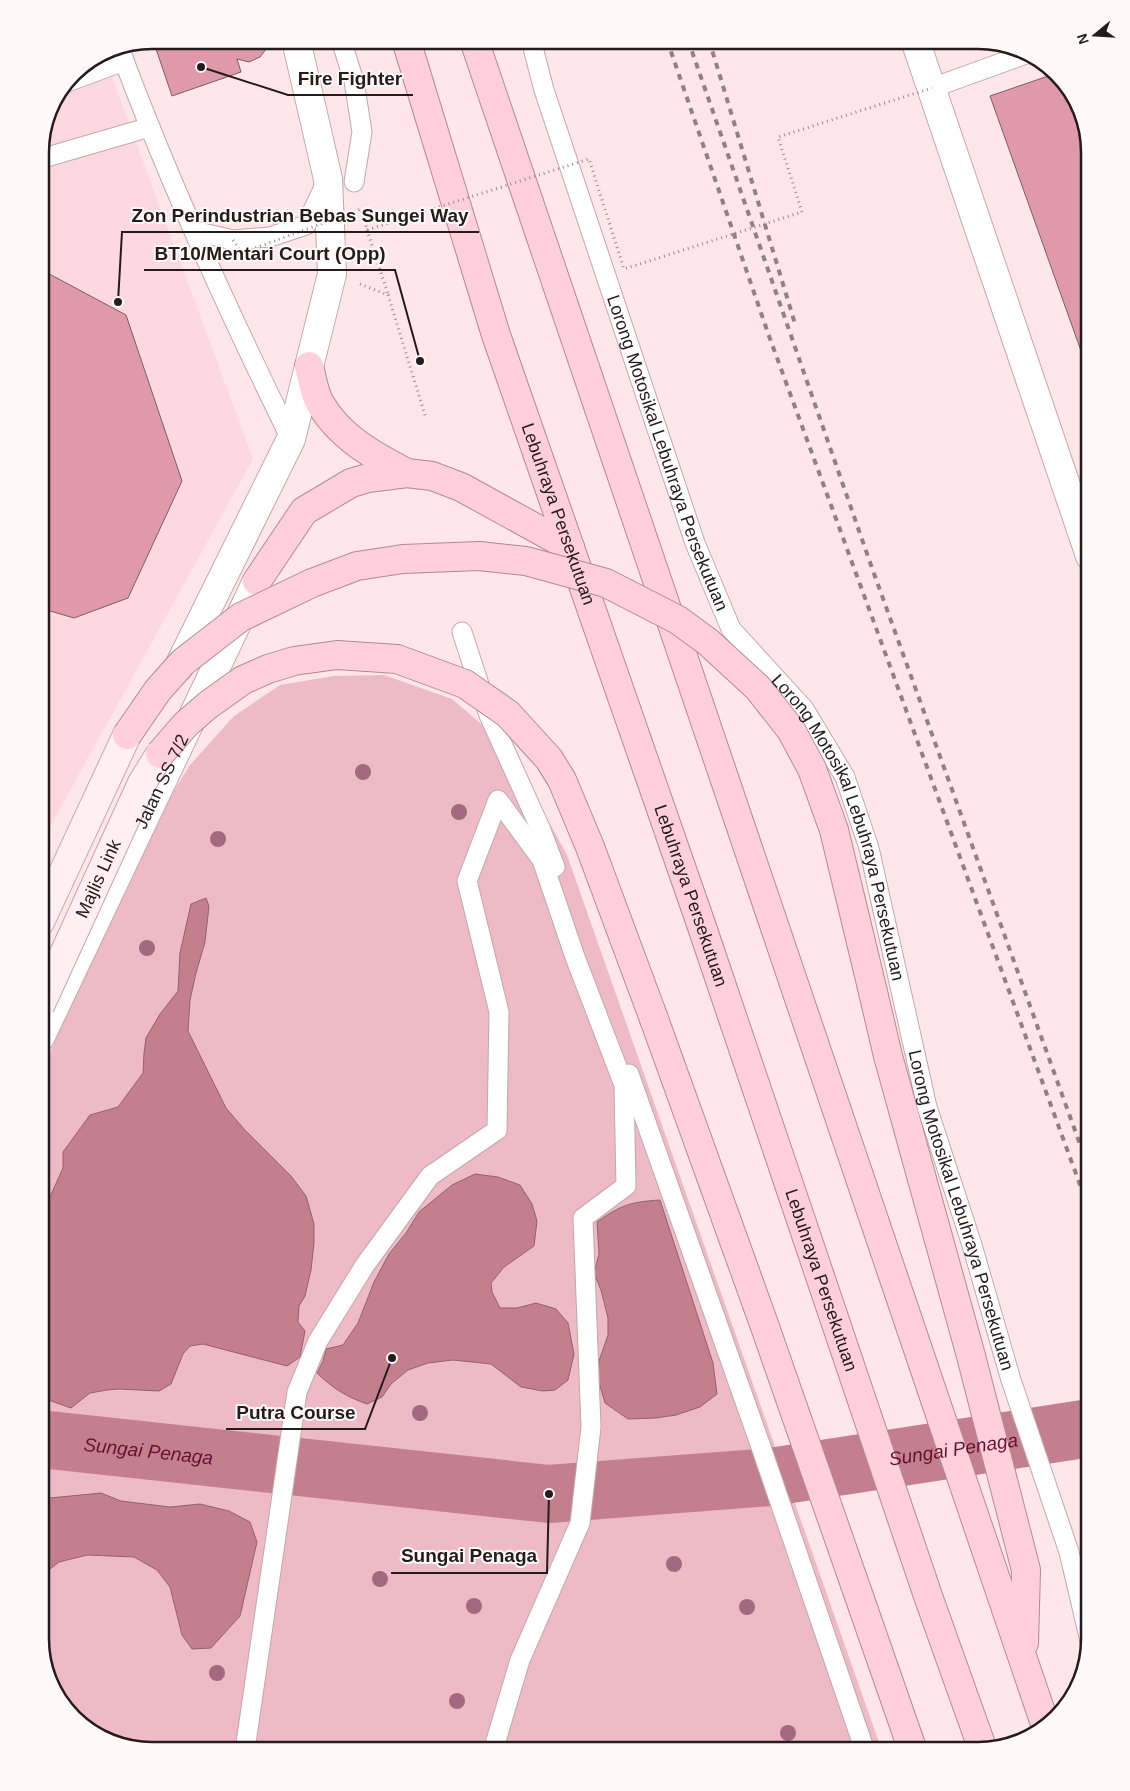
<svg xmlns="http://www.w3.org/2000/svg" width="1130" height="1791" font-family="Arial,sans-serif">
  <style>
    .built { fill: #fed8e0 }
    .green { fill: #edbac5 }
    .water { fill: #c47f8f; stroke: #94616d }
    .lines { fill: none; stroke-linecap: round; stroke-linejoin: round }
    .river { stroke: #c47f8f; stroke-width: 58 }
    .building { fill: #e099a9; stroke: #785f64 }
    .service-casing { stroke: #c3a7ad; stroke-width: 21 }
    .minor-casing { stroke: #c3a7ad; stroke-width: 30 }
    .tertiary-casing { stroke: #c3a7ad; stroke-width: 30 }
    .secondary-casing { stroke: #c3a7ad; stroke-width: 30 }
    .trunk-casing { stroke: #b38993; stroke-width: 30 }
    .path { stroke: #9a888c; stroke-width: 3; stroke-dasharray: 1 4; stroke-linecap: butt }
    .service { stroke: #fff; stroke-width: 19 }
    .minor { stroke: #fff; stroke-width: 28 }
    .tertiary { stroke: #fff; stroke-width: 28 }
    .secondary { stroke: #ffeef2; stroke-width: 28 }
    .trunk { stroke: #ffd0db; stroke-width: 28 }
    .rail { stroke: #928084; stroke-width: 4; stroke-dasharray: 6 6; stroke-linecap: butt }
    .secondary-bridge-casing { stroke: #c3a7ad; stroke-width: 30; stroke-linecap: butt }
    .trunk-bridge-casing { stroke: #b38993; stroke-width: 30; stroke-linecap: butt }
    .path-bridge { stroke: #9a888c; stroke-width: 3; stroke-dasharray: 1 4; stroke-linecap: butt }
    .secondary-bridge { stroke: #ffeef2; stroke-width: 28 }
    .trunk-bridge { stroke: #ffd0db; stroke-width: 28 }
    .tree { fill: #a3697f }
    .labels { text-anchor: middle; dominant-baseline: central; stroke-width: 4; stroke-linejoin: round; paint-order: stroke }
    .street-label { font-size: 18px; fill: #251a1d; stroke: #fff9fa }
    .water-label { font-size: 19px; font-style: italic; fill: #651231; stroke: #fff9fa }
    .rim { fill: none; stroke: #251a1d; stroke-width: 2.5 }
    .leader { fill: none; stroke: #251a1d; stroke-width: 2 }
    .callout-dot { fill: #251a1d; stroke: #fff9fa; stroke-width: 2 }
    .callout-label { font-size: 19px; text-anchor: middle; font-weight: bold; fill: #251a1d; stroke: #fff9fa; stroke-width: 4; stroke-linejoin: round; paint-order: stroke }
  </style>
  <rect width="100%" height="100%" fill="#fee6eb"/>
  <polygon class="built" points="103,53 253,459 40,845 40,145 49,109 73,73"/>
  <polygon class="green" points="384,675 452,699 495,736 533,793 567,855 882,1751 145,1751 90,1732 52,1689 40,1639 40,1076 138,849 190,765 234,716 280,685 334,676"/>
  <g class="water">
    <polygon points="206,898 209,906 205,942 196,973 190,1000 188,1031 226,1108 244,1129 291,1176 306,1196 314,1224 314,1243 311,1270 305,1296 299,1306 298,1322 305,1331 300,1357 287,1366 203,1344 190,1346 183,1354 171,1384 159,1391 119,1389 107,1390 90,1393 71,1408 40,1397 40,1219 63,1168 63,1152 90,1115 118,1107 143,1073 144,1053 146,1038 160,1014 178,991 180,953 191,904"/>
    <path d="M475,1174L498,1177L520,1185L532,1204L537,1221L534,1246L504,1267L491,1283L492,1292L500,1308H517L536,1303L556,1309L568,1323L574,1354L568,1380L555,1390L543,1391L521,1387L491,1364L453,1360L428,1363L408,1370L391,1384L382,1397L367,1404C347,1397 332,1388 317,1373L323,1361L326,1349L343,1345L358,1323L374,1282L389,1254L406,1233L419,1212L452,1185Z"/>
    <path d="M660,1200L713,1363L717,1394L700,1407L676,1415L656,1418L628,1419L605,1403L598,1379L599,1361L608,1335V1318L601,1290L594,1273L599,1254L597,1222C621,1205 630,1202 660,1200Z"/>
    <polygon points="101,1493 121,1501 170,1507 200,1504 229,1511 250,1522 257,1542 240,1616 211,1648 192,1649 182,1635 170,1587 157,1570 134,1557 87,1555 59,1562 40,1577 40,1499"/>
  </g>
  <g class="lines">
    <path class="river" id="s1" d="M40,1439L549,1494L771,1477L1090,1428"/>
  </g>
  <g class="building">
    <polygon points="153,40 270,40 267,48 260,57 249,62 237,59 241,72 172,96"/>
    <polygon points="1054,74 1078,102 1090,152 1090,376 990,96"/>
    <polygon points="40,269 126,315 182,481 128,598 74,618 40,608"/>
  </g>
  <g class="lines">
    <defs>
      <g id="service">
        <polyline points="341,40 354,81 362,132 354,182"/>
        <path id="s2" d="M531,40L544,90L695,543L731,629L804,709L845,777L869,848L927,1107L972,1245L1011,1380L1069,1552L1090,1641"/>
        <path d="M119,47C168,180 228,311 291,439"/>
        <polyline points="67,82 124,61"/>
        <polyline points="932,88 1026,54"/>
        <polyline points="40,159 150,127"/>
        <polyline points="194,231 233,240 270,237 306,225 326,183"/>
        <polyline points="462,632 489,715 541,830 555,867"/>
        <polyline points="629,1074 760,1444 865,1751"/>
        <polyline points="244,1751 246,1743 297,1392 318,1341 365,1265 430,1176 497,1130 499,1012 467,881 498,800 542,860 575,957 624,1085 626,1186 583,1218 591,1427 580,1523 520,1660 495,1744 495,1751"/>
      </g>
      <polyline id="minor" points="915,40 1090,556"/>
      <g id="tertiary">
        <polyline points="178,668 291,439 332,274 328,179 296,40"/>
        <path id="s3" d="M40,1038L257,581"/>
      </g>
      <polyline id="secondary" points="40,922 127,735"/>
      <g id="trunk">
        <path id="s4" d="M406,40L496,335L701,924L928,1596L983,1750"/>
        <polyline points="474,40 1045,1724"/>
        <path d="M309,366C312,378 314,393 320,403C339,437 374,456 407,473"/>
        <polyline points="257,581 304,511 351,483 368,478 407,473 432,476 461,487 570,547"/>
        <polyline points="873,992 888,1056 971,1356 1026,1570 1024,1643"/>
        <polyline points="654,1019 764,1324 913,1751"/>
      </g>
    </defs>
    <use href="#service" class="service-casing"/>
    <use href="#minor" class="minor-casing"/>
    <use href="#tertiary" class="tertiary-casing"/>
    <use href="#secondary" class="secondary-casing"/>
    <use href="#trunk" class="trunk-casing"/>
    <g class="path">
      <polyline points="367,230 388,294"/>
      <polyline points="360,284 388,295 426,418"/>
    </g>
    <use href="#service" class="service"/>
    <use href="#minor" class="minor"/>
    <use href="#tertiary" class="tertiary"/>
    <use href="#secondary" class="secondary"/>
    <use href="#trunk" class="trunk"/>
    <g class="rail">
      <polyline points="667,40 769,336 1090,1212"/>
      <polyline points="688,40 872,568 1090,1172"/>
      <polyline points="709,40 796,327"/>
    </g>
    <defs>
      <g id="secondary-bridge">
        <path id="s5" d="M40,1006L142,783L160,754"/>
      </g>
      <g id="trunk-bridge">
        <polyline points="127,735 158,690 183,662 241,617 312,583 357,566 403,559 479,556 526,561 606,583 678,620 708,642 758,688 791,730 812,769 834,830 873,992"/>
        <polyline points="160,754 186,724 208,705 243,680 268,669 294,661 337,655 397,659 465,684 508,714 549,759 562,780 590,847 654,1019"/>
      </g>
    </defs>
    <use href="#secondary-bridge" class="secondary-bridge-casing"/>
    <use href="#trunk-bridge" class="trunk-bridge-casing"/>
    <polyline class="path-bridge" points="233,240 242,253 361,209 367,230 589,159 624,269 802,212 778,137 932,88"/>
    <use href="#secondary-bridge" class="secondary-bridge"/>
    <use href="#trunk-bridge" class="trunk-bridge"/>
  </g>
  <g class="tree">
    <circle cx="363" cy="772" r="8"/>
    <circle cx="459" cy="812" r="8"/>
    <circle cx="218" cy="839" r="8"/>
    <circle cx="147" cy="948" r="8"/>
    <circle cx="420" cy="1413" r="8"/>
    <circle cx="674" cy="1564" r="8"/>
    <circle cx="380" cy="1579" r="8"/>
    <circle cx="474" cy="1606" r="8"/>
    <circle cx="747" cy="1607" r="8"/>
    <circle cx="217" cy="1673" r="8"/>
    <circle cx="457" cy="1701" r="8"/>
    <circle cx="788" cy="1733" r="8"/>
  </g>
  <g class="labels">
    <g class="street-label">
      <text stroke="none"><textPath href="#s2" startOffset="435">Lorong Motosikal Lebuhraya Persekutuan</textPath></text>
      <text stroke="none"><textPath href="#s4" startOffset="498">Lebuhraya Persekutuan</textPath></text>
      <text stroke="none"><textPath href="#s3" startOffset="284">Jalan SS 7/2</textPath></text>
      <text stroke="none"><textPath href="#s2" startOffset="854">Lorong Motosikal Lebuhraya Persekutuan</textPath></text>
      <text stroke="none"><textPath href="#s5" startOffset="140">Majlis Link</textPath></text>
      <text stroke="none"><textPath href="#s4" startOffset="902">Lebuhraya Persekutuan</textPath></text>
      <text stroke="none"><textPath href="#s2" startOffset="1259">Lorong Motosikal Lebuhraya Persekutuan</textPath></text>
      <text stroke="none"><textPath href="#s4" startOffset="1308">Lebuhraya Persekutuan</textPath></text>
    </g>
    <g class="water-label">
      <text stroke="none"><textPath href="#s1" startOffset="919">Sungai Penaga</textPath></text>
      <text stroke="none"><textPath href="#s1" startOffset="109">Sungai Penaga</textPath></text>
    </g>
  </g>
  <path d="M0 0H1130V1791H0ZM152 49H978A103 103 0 0 1 1081 152V1639A103 103 0 0 1 978 1742H152A103 103 0 0 1 49 1639V152A103 103 0 0 1 152 49Z" fill="#fff9fa" fill-rule="evenodd"/>
  <path class="rim" d="M152 49H978A103 103 0 0 1 1081 152V1639A103 103 0 0 1 978 1742H152A103 103 0 0 1 49 1639V152A103 103 0 0 1 152 49Z"/>
  <path class="leader" d="M201 67L288 95H413M118 302L122 232H479M420 361L395 270H144M392 1358L365 1429H226M549 1494L547 1573H391"/>
  <g class="callout-dot">
    <circle cx="201" cy="67" r="5"/>
    <circle cx="118" cy="302" r="5"/>
    <circle cx="420" cy="361" r="5"/>
    <circle cx="392" cy="1358" r="5"/>
    <circle cx="549" cy="1494" r="5"/>
  </g>
  <g class="callout-label">
    <text x="350" y="85">Fire Fighter</text>
    <text x="300" y="222">Zon Perindustrian Bebas Sungei Way</text>
    <text x="270" y="260">BT10/Mentari Court (Opp)</text>
    <text x="296" y="1419">Putra Course</text>
    <text x="469" y="1562">Sungai Penaga</text>
  </g>
  <g transform="translate(1095 35) rotate(252)" stroke="#fff9fa" stroke-width="4" paint-order="stroke">
  <path d="M0-4L9 19L0 12L-9 19Z" fill="#251a1d"/>
  <text y="-8" font-size="14" font-weight="bold" text-anchor="middle" fill="#251a1d">N</text>
  </g>
</svg>
